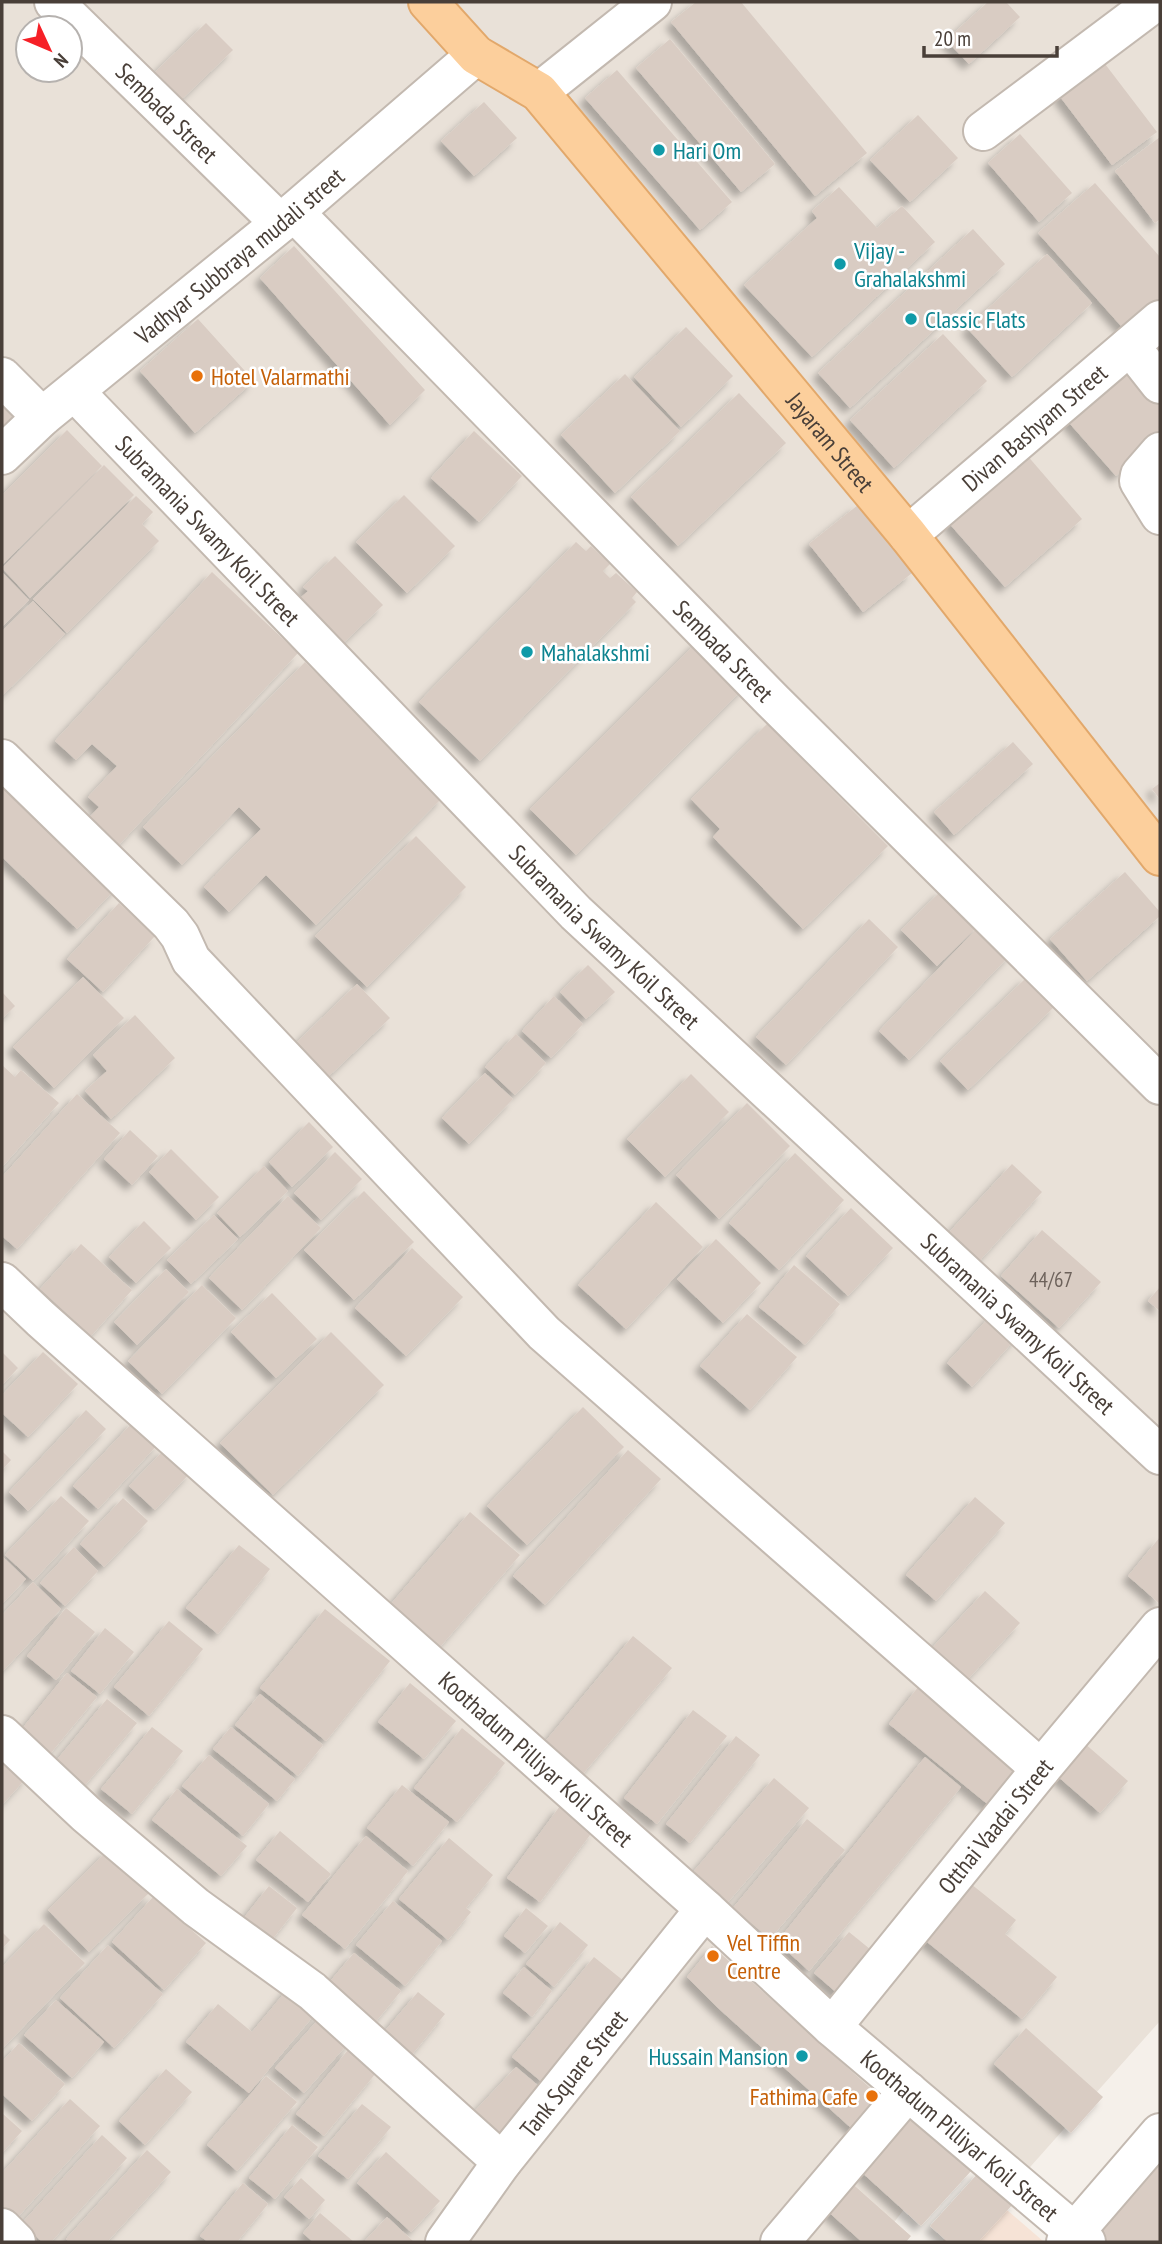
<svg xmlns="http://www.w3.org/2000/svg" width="1162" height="2244" font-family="'PT Sans Narrow',sans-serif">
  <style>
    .residential { fill: #e9e1d8; fill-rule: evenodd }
    .commercial { fill: #f6e3d6 }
    .building { fill: #d9ccc3; filter: url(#shadow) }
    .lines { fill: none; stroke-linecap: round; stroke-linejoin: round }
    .minor-casing { stroke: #c3b9b0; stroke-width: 42 }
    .major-casing { stroke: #e2a86b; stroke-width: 42 }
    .minor { stroke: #fff; stroke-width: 38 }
    .major { stroke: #fccf9c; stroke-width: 38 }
    .culture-dot { fill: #0f9aa8; stroke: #fff; stroke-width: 2.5 }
    .food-dot { fill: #e8710a; stroke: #fff; stroke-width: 2.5 }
    .labels { text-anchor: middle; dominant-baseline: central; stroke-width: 5; stroke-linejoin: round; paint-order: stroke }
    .number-label { font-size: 21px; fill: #6d625b }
    .street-label { font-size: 24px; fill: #493f38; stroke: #fff }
    .culture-label { font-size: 24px; fill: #0d838f; stroke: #fff; text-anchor: start }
    .food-label { font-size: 24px; fill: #c56008; stroke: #fff; text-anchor: start }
  </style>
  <defs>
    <filter id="shadow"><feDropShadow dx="-6" dy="6" stdDeviation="3.5" flood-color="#0004"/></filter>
  </defs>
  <rect width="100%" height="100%" fill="#f5f0ea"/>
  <path class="residential" d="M2,2H1160V2021L1023,2175L967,2127L879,2242H2ZM28,28H70V70H28Z"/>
  <polygon class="commercial" points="986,2192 1043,2241 1042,2242 942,2242"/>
  <g class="building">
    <polygon points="696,2 741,2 867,153 815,196 671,22"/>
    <polygon points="988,2 1006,2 1020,17 969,64 946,40"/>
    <polygon points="206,23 233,50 180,101 153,74"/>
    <polygon points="670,39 775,164 741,192 636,68"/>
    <polygon points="1102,60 1157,132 1112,165 1058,94"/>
    <polygon points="617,70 732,202 700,230 585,98"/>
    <polygon points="484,102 517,138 474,176 441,141"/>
    <polygon points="918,115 958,158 910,202 870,160"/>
    <polygon points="1020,134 1072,193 1039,222 988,163"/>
    <polygon points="1160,137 1160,219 1155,223 1115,171"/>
    <polygon points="1095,183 1160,257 1160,309 1130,336 1038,233"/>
    <polygon points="839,187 877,228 902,206 935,242 812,357 744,285 817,218 812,211"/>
    <polygon points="973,229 1005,264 850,408 818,373"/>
    <polygon points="294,246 425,390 390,425 260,278"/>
    <polygon points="1047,254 1092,303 1012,377 967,328"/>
    <polygon points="198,319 254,381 195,433 140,371"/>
    <polygon points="686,327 733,376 681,427 634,377"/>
    <polygon points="943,334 987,381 894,468 850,420"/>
    <polygon points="1128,361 1160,398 1160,438 1116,476 1064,417"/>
    <polygon points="625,374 680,431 615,493 561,435"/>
    <polygon points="739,393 786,443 678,546 631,497"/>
    <polygon points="2,404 17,418 2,433"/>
    <polygon points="67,430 102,466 2,565 2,495"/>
    <polygon points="474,431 522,476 479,522 431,478"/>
    <polygon points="1026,454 1082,519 1005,587 948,522"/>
    <polygon points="104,465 134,495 30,598 2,568"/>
    <polygon points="404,495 455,546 407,593 356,542"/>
    <polygon points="136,496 153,512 142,524 159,541 67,633 33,599"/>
    <polygon points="858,505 912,573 863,612 809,544"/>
    <polygon points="576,542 586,551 591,546 610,564 603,571 610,578 616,573 637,592 632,598 636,602 480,761 419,702"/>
    <polygon points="335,556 383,605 338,648 295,603 308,591 303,587"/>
    <polygon points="2,572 29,600 2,627"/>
    <polygon points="212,572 298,653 116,848 87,820 99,807 88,797 117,766 92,744 76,760 55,741"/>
    <polygon points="33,601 65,634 2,696 2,631"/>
    <polygon points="699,640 746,686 576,855 530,809"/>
    <polygon points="305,662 443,797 316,925 266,875 229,912 204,887 261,829 239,807 182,865 143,827"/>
    <polygon points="767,724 888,846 803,929 713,837 720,829 691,799"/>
    <polygon points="1013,742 1033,764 954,835 934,812"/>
    <polygon points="2,767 122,882 77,929 2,857"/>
    <polygon points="1160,783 1160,799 1152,789"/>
    <polygon points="416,836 466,887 367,987 315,936"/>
    <polygon points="1125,872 1160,912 1160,916 1087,981 1050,939"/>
    <polygon points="942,890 978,926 937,966 901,930"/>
    <polygon points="119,903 155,936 103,992 67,959"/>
    <polygon points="869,919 898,947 786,1065 756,1037"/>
    <polygon points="981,924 1012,953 909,1060 879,1031"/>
    <polygon points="588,965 615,992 586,1019 560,992"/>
    <polygon points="83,977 124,1018 54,1088 13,1047"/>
    <polygon points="1027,977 1055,1006 968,1090 940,1061"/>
    <polygon points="357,984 390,1018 329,1076 297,1042"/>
    <polygon points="2,992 15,1006 2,1019"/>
    <polygon points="554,996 583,1024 551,1058 522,1031"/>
    <polygon points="135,1015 175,1058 111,1119 85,1091 107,1071 93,1055"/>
    <polygon points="516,1034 546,1063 515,1095 485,1067"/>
    <polygon points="2,1065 15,1077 21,1070 59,1103 2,1167"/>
    <polygon points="485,1073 513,1099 469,1144 442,1118"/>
    <polygon points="691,1074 729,1112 665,1177 627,1139"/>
    <polygon points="77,1094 120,1133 17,1249 2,1236 2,1177"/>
    <polygon points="747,1103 790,1146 719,1219 676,1175"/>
    <polygon points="309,1122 333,1147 292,1187 269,1162"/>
    <polygon points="130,1130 158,1156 132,1185 104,1159"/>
    <polygon points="171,1149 219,1197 196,1220 149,1172"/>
    <polygon points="335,1152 362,1179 321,1220 294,1193"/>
    <polygon points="795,1153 844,1200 779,1270 729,1223"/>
    <polygon points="1012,1164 1042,1192 973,1268 942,1240"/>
    <polygon points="264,1166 288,1191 240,1237 217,1213"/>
    <polygon points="364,1191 414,1242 354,1300 304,1250"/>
    <polygon points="288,1196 321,1228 242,1310 209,1278"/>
    <polygon points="656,1202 703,1247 626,1329 578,1285"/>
    <polygon points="851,1208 893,1248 848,1296 806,1256"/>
    <polygon points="214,1215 238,1239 191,1284 167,1260"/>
    <polygon points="144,1221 171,1248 136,1283 109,1257"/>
    <polygon points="1042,1230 1101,1282 1059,1328 1001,1276"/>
    <polygon points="716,1239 761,1283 723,1323 677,1279"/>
    <polygon points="81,1244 132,1290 91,1336 40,1289"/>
    <polygon points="412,1248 463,1297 406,1356 355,1308"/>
    <polygon points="794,1265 840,1304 805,1345 759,1307"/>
    <polygon points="166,1269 189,1292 137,1345 114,1322"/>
    <polygon points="202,1285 236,1318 162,1394 128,1361"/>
    <polygon points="1160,1287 1160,1311 1148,1301"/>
    <polygon points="272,1293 317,1339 276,1378 231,1332"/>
    <polygon points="994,1312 1019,1335 972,1387 947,1363"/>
    <polygon points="747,1314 797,1357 750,1410 700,1366"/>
    <polygon points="331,1332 384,1385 273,1495 220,1443"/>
    <polygon points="2,1352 18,1368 2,1385"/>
    <polygon points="43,1352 78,1384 28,1437 2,1413 2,1395"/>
    <polygon points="583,1407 624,1447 527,1545 487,1506"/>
    <polygon points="86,1410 106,1429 28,1511 9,1492"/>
    <polygon points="134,1421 159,1443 98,1509 73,1486"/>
    <polygon points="165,1449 191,1472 155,1510 129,1486"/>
    <polygon points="628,1450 661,1479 545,1605 513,1576"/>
    <polygon points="2,1451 11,1460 2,1470"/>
    <polygon points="61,1496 89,1521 33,1581 5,1555"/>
    <polygon points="975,1497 1005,1523 936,1601 906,1575"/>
    <polygon points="123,1498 148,1521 104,1567 80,1544"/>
    <polygon points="470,1512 520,1555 433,1655 384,1612"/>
    <polygon points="1160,1537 1160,1604 1128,1576"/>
    <polygon points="239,1545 270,1569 218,1634 186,1608"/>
    <polygon points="74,1547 98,1571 65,1606 40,1583"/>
    <polygon points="2,1556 26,1579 2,1604"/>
    <polygon points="33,1582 61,1609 2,1672 2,1615"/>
    <polygon points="985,1591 1020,1623 967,1680 932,1648"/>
    <polygon points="66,1608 95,1632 56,1680 27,1656"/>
    <polygon points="325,1609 390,1661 326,1741 260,1688"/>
    <polygon points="169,1621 203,1649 149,1716 114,1687"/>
    <polygon points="105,1628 134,1652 100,1694 71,1671"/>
    <polygon points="633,1636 672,1668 582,1775 544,1743"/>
    <polygon points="67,1673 97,1697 50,1754 21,1730"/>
    <polygon points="410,1683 456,1721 424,1759 378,1722"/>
    <polygon points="919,1686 1028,1772 996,1811 889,1724"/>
    <polygon points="260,1694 323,1745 298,1776 235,1725"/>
    <polygon points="107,1699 137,1723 81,1790 51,1767"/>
    <polygon points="693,1710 727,1736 657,1824 624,1798"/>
    <polygon points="152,1727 183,1751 132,1814 101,1789"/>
    <polygon points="231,1727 295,1779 277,1801 213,1749"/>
    <polygon points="462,1728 505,1763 457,1822 414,1788"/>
    <polygon points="736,1736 760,1755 690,1843 666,1824"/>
    <polygon points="1076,1736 1128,1781 1100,1813 1048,1768"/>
    <polygon points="2,1752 28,1776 2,1805"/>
    <polygon points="209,1755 269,1804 243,1836 182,1786"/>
    <polygon points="925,1757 961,1787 809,1971 777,1942"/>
    <polygon points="774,1778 809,1808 728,1902 694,1871"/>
    <polygon points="402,1785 449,1822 413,1866 367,1828"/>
    <polygon points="177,1789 247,1846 221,1876 152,1820"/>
    <polygon points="560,1806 593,1831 540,1902 507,1878"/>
    <polygon points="807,1819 845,1850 770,1939 733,1908"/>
    <polygon points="280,1831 331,1874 308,1902 256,1860"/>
    <polygon points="366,1836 408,1871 345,1949 302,1915"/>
    <polygon points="449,1838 493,1875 466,1908 471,1912 448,1940 399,1899"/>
    <polygon points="108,1850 149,1893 89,1952 48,1910"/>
    <polygon points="966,1880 1016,1920 1005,1934 1057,1977 1022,2019 921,1937"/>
    <polygon points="269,1886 297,1908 267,1946 239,1924"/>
    <polygon points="154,1896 206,1943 164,1990 112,1942"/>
    <polygon points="393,1901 442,1941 405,1986 356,1945"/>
    <polygon points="526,1908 548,1926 525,1953 504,1936"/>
    <polygon points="560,1922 588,1945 554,1987 526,1964"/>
    <polygon points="44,1924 85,1963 2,2049 2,1967"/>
    <polygon points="2,1932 10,1940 2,1949"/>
    <polygon points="849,1932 881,1958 845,2000 814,1973"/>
    <polygon points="108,1945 163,1994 114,2048 60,1998"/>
    <polygon points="712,1946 888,2104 860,2136 717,2007 687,1977"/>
    <polygon points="354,1953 401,1991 369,2030 322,1991"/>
    <polygon points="594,1957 625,1982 543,2083 512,2057"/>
    <polygon points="524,1967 552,1991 532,2017 503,1993"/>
    <polygon points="291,1985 320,2008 249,2093 186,2042 218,2004 252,2032"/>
    <polygon points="418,1992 445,2014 406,2062 378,2039"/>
    <polygon points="56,2000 104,2042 72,2078 24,2035"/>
    <polygon points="324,2013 353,2038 304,2093 275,2068"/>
    <polygon points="1026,2028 1103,2097 1071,2133 994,2064"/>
    <polygon points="19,2043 65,2084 32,2121 2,2094 2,2062"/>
    <polygon points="348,2050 376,2073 324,2136 296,2114"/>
    <polygon points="516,2067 541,2088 498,2135 474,2112"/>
    <polygon points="166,2069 192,2092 145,2145 119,2121"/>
    <polygon points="266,2076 297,2102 237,2171 207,2145"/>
    <polygon points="70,2099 100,2126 16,2219 2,2206 2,2173"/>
    <polygon points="362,2104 391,2127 348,2179 318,2156"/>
    <polygon points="908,2112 972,2170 921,2226 857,2168"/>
    <polygon points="2,2113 22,2131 2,2153"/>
    <polygon points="292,2125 318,2147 275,2199 249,2178"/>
    <polygon points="102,2135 127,2158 51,2242 42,2242 22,2223"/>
    <polygon points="147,2150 171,2172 107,2242 70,2242 66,2239"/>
    <polygon points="386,2152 440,2201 411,2232 357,2183"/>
    <polygon points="1160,2155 1160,2242 1106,2242 1093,2230"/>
    <polygon points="980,2171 1015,2202 978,2242 948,2242 930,2226"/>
    <polygon points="301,2178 325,2200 309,2219 284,2197"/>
    <polygon points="847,2179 911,2236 906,2242 862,2242 823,2207"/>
    <polygon points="243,2183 268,2204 237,2242 208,2242 200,2236"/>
    <polygon points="320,2213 354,2242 313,2242 303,2233"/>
    <polygon points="387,2217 414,2242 364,2242"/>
  </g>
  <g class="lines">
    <defs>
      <g id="minor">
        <path id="s1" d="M54,2L280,223"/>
        <polyline points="539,92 652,2"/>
        <polyline points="983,131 1155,2"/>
        <path id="s2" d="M294,212L772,700L1160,1085"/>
        <polyline points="1130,346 1160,384"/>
        <polyline points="2,377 42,417"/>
        <path id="s3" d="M75,392L576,913L1160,1455"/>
        <polyline points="1160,452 1140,475 1139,481 1160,515"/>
        <path id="s4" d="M2,455L42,417L294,212L476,55"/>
        <path id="s5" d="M908,535L1160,320"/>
        <polyline points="2,759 171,924 180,936 191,960 544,1333 1041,1769"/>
        <path id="s6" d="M2,1282L41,1319L705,1909L832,2027L1086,2242"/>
        <polyline points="2,1735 86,1814 196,1907 312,1991 502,2162"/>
        <path id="s7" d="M832,2027L1041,1769L1160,1627"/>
        <polyline points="2,2228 16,2242"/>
        <path id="s8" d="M445,2242L502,2162L705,1909"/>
        <polyline points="780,2242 908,2091"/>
        <polyline points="1066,2242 1160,2133"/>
      </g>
      <g id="major">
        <path id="s9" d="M428,2L476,55L539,92L908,535L1160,856"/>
      </g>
    </defs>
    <use href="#minor" class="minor-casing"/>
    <use href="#major" class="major-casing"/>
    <use href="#minor" class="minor"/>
    <use href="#major" class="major"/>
  </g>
  <g class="culture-dot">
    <circle cx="659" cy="150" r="7"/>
    <circle cx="840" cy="264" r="7"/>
    <circle cx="911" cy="319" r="7"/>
    <circle cx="527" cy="652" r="7"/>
    <circle cx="802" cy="2056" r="7"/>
  </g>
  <g class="food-dot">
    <circle cx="197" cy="376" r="7"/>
    <circle cx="713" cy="1956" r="7"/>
    <circle cx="872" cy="2096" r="7"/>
  </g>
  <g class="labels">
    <g class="number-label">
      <text x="1051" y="1279">44/67</text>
    </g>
    <g class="street-label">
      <text stroke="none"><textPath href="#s1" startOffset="158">Sembada Street</textPath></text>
      <text stroke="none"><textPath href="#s4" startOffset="310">Vadhyar Subbraya mudali street</textPath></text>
      <text stroke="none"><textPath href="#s5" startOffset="166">Divan Bashyam Street</textPath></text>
      <text stroke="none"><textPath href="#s9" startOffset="600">Jayaram Street</textPath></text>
      <text stroke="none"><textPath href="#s3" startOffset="192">Subramania Swamy Koil Street</textPath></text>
      <text stroke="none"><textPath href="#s2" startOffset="614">Sembada Street</textPath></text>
      <text stroke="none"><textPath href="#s3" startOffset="760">Subramania Swamy Koil Street</textPath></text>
      <text stroke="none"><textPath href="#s3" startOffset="1326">Subramania Swamy Koil Street</textPath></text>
      <text stroke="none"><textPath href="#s6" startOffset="716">Koothadum Pilliyar Koil Street</textPath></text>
      <text stroke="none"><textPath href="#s7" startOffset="259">Otthai Vaadai Street</textPath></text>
      <text stroke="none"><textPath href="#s8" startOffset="212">Tank Square Street</textPath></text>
      <text stroke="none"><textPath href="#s6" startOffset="1283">Koothadum Pilliyar Koil Street</textPath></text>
    </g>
    <g class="culture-label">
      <text x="673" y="150">Hari Om</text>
      <text x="854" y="250">Vijay -<tspan x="854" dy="28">Grahalakshmi</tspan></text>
      <text x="925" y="319">Classic Flats</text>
      <text x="541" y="652">Mahalakshmi</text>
      <text x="788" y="2056" text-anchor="end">Hussain Mansion</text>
    </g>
    <g class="food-label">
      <text x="211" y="376">Hotel Valarmathi</text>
      <text x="727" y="1942">Vel Tiffin<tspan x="727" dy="28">Centre</tspan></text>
      <text x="858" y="2096" text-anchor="end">Fathima Cafe</text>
    </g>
  </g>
  <rect width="1162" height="2244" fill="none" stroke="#493f38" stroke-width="7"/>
  <g transform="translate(49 49) rotate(134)"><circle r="33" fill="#ffffff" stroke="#b6b2af" stroke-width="2"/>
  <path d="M0-5L12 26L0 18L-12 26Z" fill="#f62027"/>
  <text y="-10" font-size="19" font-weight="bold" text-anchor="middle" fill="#493f38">N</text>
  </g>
  <path d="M924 46v10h133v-10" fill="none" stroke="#493f38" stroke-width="3.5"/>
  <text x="934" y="46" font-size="21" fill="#493f38" stroke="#ffffff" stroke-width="5" paint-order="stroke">20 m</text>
</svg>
